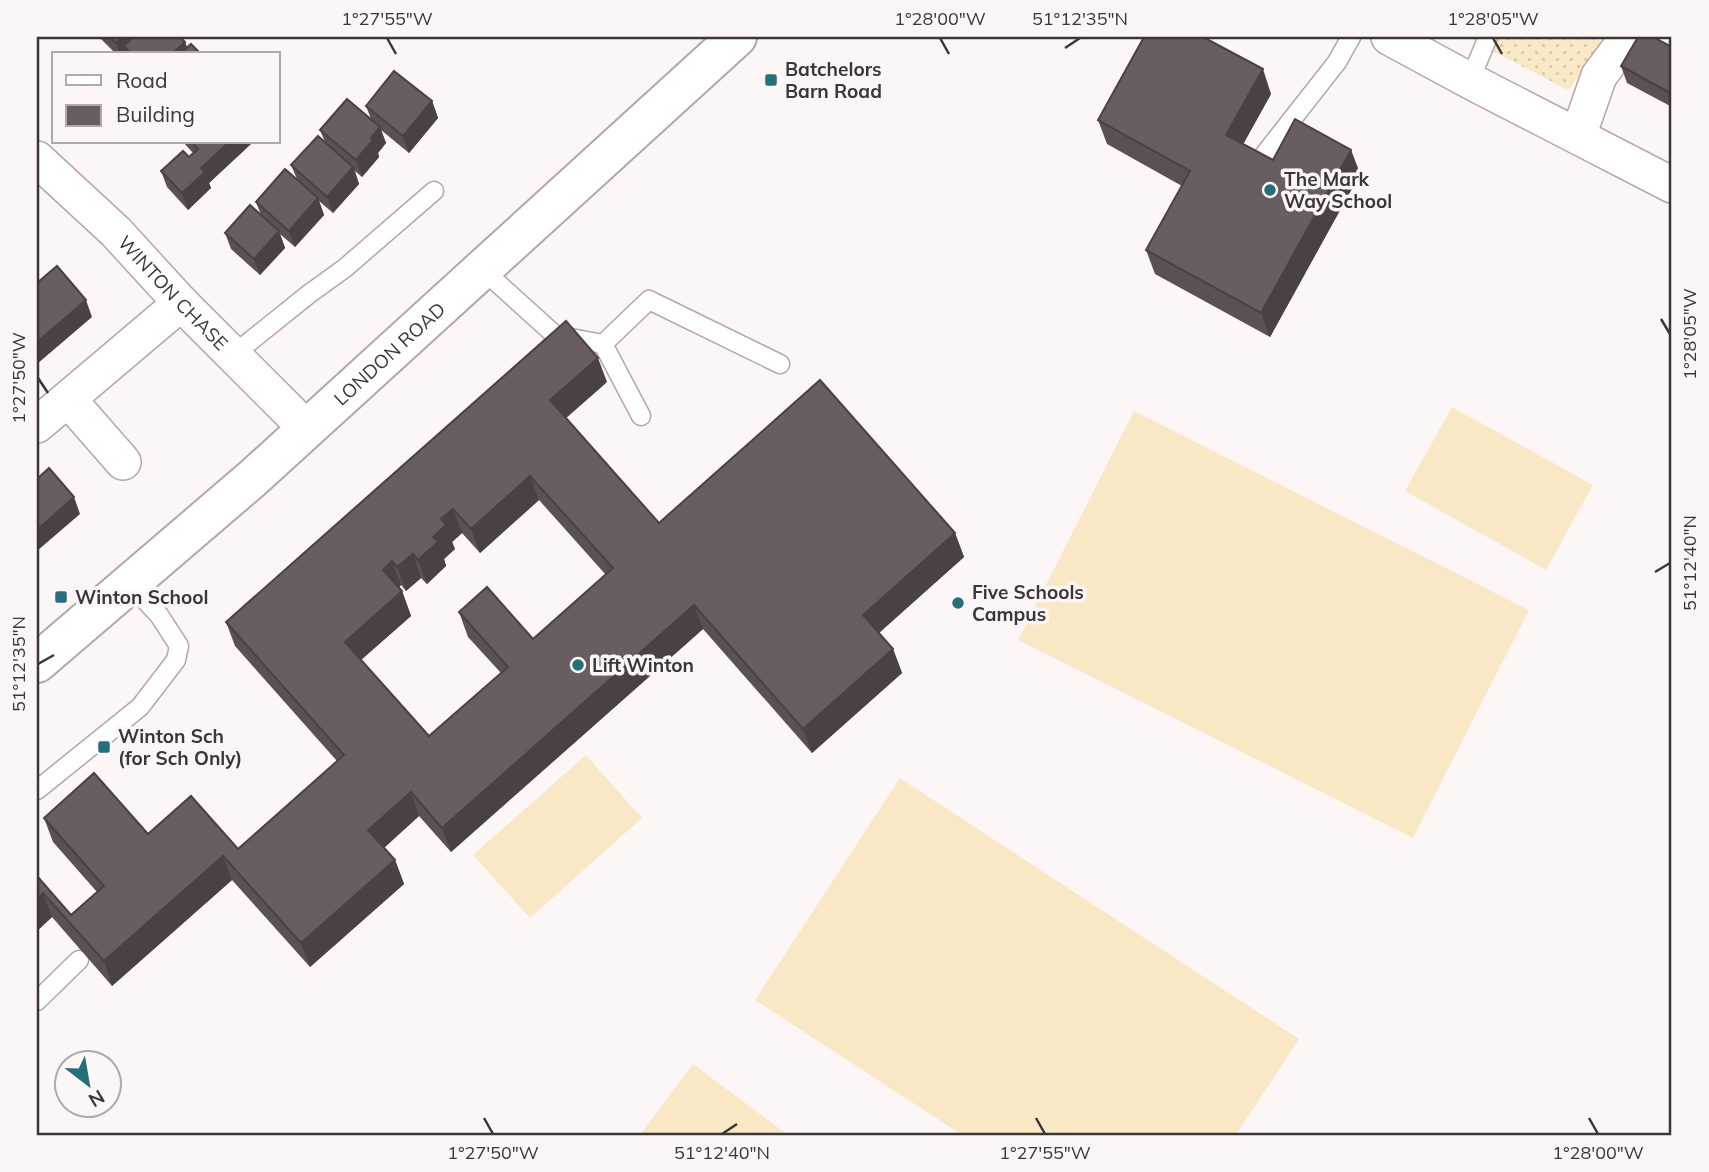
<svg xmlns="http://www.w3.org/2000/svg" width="1709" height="1172" font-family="Mulish,sans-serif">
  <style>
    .grass { fill: #f9e8c5 }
    .park { fill: url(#park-dots) }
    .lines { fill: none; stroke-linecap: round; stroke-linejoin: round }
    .service-casing { stroke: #b6a6a7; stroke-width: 21 }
    .minor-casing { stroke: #b6a6a7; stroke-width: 38 }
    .tertiary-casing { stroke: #b6a6a7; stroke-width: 42 }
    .service { stroke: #fff; stroke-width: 18 }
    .minor { stroke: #fff; stroke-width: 35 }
    .tertiary { stroke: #fff; stroke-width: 38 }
    .wall { fill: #5a5056; fill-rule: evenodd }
    .shaded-wall { fill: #4a4146 }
    .building { fill: #695d64; stroke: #4a4146; stroke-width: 2; fill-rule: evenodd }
    .ticks { fill: none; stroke: #3d3636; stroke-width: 2.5 }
    .poi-dot { fill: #256f78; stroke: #fdf6f6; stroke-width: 2.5 }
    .labels { text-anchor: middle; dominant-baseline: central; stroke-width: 7; stroke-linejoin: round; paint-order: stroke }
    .poi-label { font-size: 19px; font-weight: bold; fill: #3d3636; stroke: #fdf6f6; text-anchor: start }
    .street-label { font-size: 19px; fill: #3d3636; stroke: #fdf6f6 }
    .neatline { fill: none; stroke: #3d3636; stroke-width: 2.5 }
    .ticks-label { font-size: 18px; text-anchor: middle; fill: #3d3636 }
  </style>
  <defs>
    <pattern id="park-dots" width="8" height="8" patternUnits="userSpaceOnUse" patternTransform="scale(1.75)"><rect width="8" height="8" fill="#f9e8c5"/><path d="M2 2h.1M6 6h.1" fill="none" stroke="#d6c8aa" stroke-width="1.8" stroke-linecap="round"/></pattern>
  </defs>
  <rect width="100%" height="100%" fill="#fdf6f6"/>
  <g class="grass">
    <polygon points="1452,407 1593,485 1546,570 1405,491"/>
    <polygon points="1134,411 1529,610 1413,838 1018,640"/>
    <polygon points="586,755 642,818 530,918 473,855"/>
    <polygon points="900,778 1299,1039 1236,1135 962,1135 755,1000"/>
    <polygon points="693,1064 788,1135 640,1135"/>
  </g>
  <polygon class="park" points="1466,37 1611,37 1568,90"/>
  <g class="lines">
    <defs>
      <g id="service">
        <polyline points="1470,80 1488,37"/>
        <polyline points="1253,169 1337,62 1351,37"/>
        <polyline points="483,270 555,335 603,344 649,300 780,364"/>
        <polyline points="603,344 641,416"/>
        <polyline points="233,355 309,294 345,268 434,191"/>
        <polyline points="37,790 140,707 176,660 179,646 159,615 130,584"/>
        <polyline points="37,1001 79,960"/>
      </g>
      <g id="minor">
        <polyline points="1389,37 1476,84 1672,185"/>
        <polyline points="1578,136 1599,76 1628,37"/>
        <path id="s1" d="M37,159L116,232L181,303L307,429"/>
        <polyline points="68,399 123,462"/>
        <polyline points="37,425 181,303"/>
      </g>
      <g id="tertiary">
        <path id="s2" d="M37,663L253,478L737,37"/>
      </g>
    </defs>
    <use href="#service" class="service-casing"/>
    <use href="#minor" class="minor-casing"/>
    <use href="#tertiary" class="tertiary-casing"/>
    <use href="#service" class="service"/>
    <use href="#minor" class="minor"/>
    <use href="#tertiary" class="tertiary"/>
  </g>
  <g class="wall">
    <polygon points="99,37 184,37 182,39 185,42 187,48 201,54 116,54"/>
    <polygon points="1672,47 1672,107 1627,83 1621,66"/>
    <polygon points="1271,94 1243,144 1273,160 1351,150 1360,174 1270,337 1155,274 1146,250 1182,186 1107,144 1098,120"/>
    <polygon points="432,101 438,118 409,153 381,130 386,143 378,153 379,157 362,177 355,171 359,184 333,213 319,201 324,215 295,247 280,234 285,248 260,275 231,249 225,233 261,215 256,202 297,179 291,165 325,142 320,130 371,119 366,106"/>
    <polygon points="183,142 251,142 252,143 209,183 211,188 188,210 167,187 161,171 189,157 193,153"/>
    <path d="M607,382L566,418L659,523L955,533L964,557L879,633L893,649L902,673L812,753L703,629L451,852L419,816L384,848L395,860L404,884L310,967L232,880L112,986L52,917L37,931V876L71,915L97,892L53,842L44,818L238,849L337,761L235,646L226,622ZM539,500L606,575L533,639L459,612L468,637L501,673L429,736L361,660L411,616L402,591L399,587L401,585L406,591L421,578L427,584L446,566L444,559L455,549L452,542L462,533L480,553Z"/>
  </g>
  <g class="shaded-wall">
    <polygon points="122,37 145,37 124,46 127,54 120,54 116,43"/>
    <polygon points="185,42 190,54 172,54"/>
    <polygon points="1263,69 1271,94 1235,159 1226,135"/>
    <polygon points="432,101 438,118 409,153 403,136"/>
    <polygon points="380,127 386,143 378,153 379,157 362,177 356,160 371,138"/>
    <polygon points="229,142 251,142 252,143 209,183 211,188 188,210 182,193 201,168"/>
    <polygon points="1351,150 1360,174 1270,337 1261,313"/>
    <polygon points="353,167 359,184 333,213 327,197"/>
    <polygon points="318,198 324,215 295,247 289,231"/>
    <polygon points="279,231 285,248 260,275 254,259"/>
    <polygon points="86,300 92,317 37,364 37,342"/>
    <polygon points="598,358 607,382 559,424 550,400"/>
    <polygon points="530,476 539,500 480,553 471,529"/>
    <polygon points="74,497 80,514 37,551 37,530"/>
    <polygon points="453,509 462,533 452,542 455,549 444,559 446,566 427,584 418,560 433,537 441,519"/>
    <polygon points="955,533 964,557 872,639 863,615"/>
    <polygon points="413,554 421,578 406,591 397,567"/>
    <polygon points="392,561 401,585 392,594 383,570"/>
    <polygon points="402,591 411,616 354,666 345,642"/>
    <polygon points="694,605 703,629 451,852 442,828"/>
    <polygon points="893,649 902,673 812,753 803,729"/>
    <polygon points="411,792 419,816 377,854 368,830"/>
    <polygon points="223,856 232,880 112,986 104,961"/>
    <polygon points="395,860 404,884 310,967 301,943"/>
    <polygon points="43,893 52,917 37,931 37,899"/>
  </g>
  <g class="building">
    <polygon points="109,37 122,37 116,43"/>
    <polygon points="133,37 180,37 185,42 172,54 131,54 124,46"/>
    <polygon points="1144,37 1203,37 1263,69 1226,135 1273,160 1295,119 1351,150 1261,313 1146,250 1190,171 1098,120"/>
    <polygon points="1638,37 1653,37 1672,47 1672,94 1621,66"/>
    <polygon points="191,44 201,54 180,54"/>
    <polygon points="394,71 432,101 403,136 366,106"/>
    <polygon points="347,99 380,127 371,138 373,140 356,160 320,130"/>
    <polygon points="318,136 353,167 327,197 291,165"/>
    <polygon points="192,142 229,142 201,168 205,172 182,193 161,171 183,151 189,157 198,149"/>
    <polygon points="285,169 318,198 289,231 256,202"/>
    <polygon points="250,205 279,231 254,259 225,233"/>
    <polygon points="57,266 86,300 37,342 37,283"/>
    <path d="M566,321L598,358L550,400L659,523L820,380L955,533L863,615L893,649L803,729L694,605L442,828L411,792L368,830L395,860L301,943L223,856L104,961L43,893L37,899V876L71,915L104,886L44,818L94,773L148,834L191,796L238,849L344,755L226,622ZM530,476L613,568L533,639L487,587L459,612L508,667L429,736L345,642L402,591L383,570L392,561L397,567L413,554L418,560L438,542L433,537L446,525L441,519L453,509L471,529Z"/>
    <polygon points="49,468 74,497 37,530 37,479"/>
  </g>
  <path class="ticks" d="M387,38L396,54M940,38L949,54M1493,38L1502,54M1065,48L1080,38M1661,319L1670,334M38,378L48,393M1655,572L1670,563M38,664L54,655M484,1118L493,1134M1036,1118L1045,1134M1589,1118L1598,1134M722,1134L737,1124"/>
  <g class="poi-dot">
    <rect x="764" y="73" width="14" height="14" rx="3.5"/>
    <circle cx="1270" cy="190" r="7"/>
    <rect x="54" y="590" width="14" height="14" rx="3.5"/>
    <circle cx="958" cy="603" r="7"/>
    <circle cx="578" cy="665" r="7"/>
    <rect x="97" y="740" width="14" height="14" rx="3.5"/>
  </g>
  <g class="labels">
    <g class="poi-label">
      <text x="785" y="69">Batchelors<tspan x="785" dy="22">Barn Road</tspan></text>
      <text x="1284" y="179">The Mark<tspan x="1284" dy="22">Way School</tspan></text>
      <text x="972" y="592">Five Schools<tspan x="972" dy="22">Campus</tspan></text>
      <text x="75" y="597">Winton School</text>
      <text x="592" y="665">Lift Winton</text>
      <text x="118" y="736">Winton Sch<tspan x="118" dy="22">(for Sch Only)</tspan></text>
    </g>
    <g class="street-label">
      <text stroke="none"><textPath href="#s1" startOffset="191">WINTON CHASE</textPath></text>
      <text stroke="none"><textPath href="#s2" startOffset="469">LONDON ROAD</textPath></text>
    </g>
  </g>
  <rect width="1709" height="1172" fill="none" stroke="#fdf6f6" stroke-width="77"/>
  <rect x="52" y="52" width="228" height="91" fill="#fdf6f6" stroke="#b0a9a9" stroke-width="2"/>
  <rect x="66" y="75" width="35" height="10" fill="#ffffff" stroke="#b0a9a9" stroke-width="2"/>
  <text x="116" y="88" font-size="21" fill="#3d3636">Road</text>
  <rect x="66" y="105" width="35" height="21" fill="#695d64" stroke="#b0a9a9" stroke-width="2"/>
  <text x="116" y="122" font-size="21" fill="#3d3636">Building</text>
  <g transform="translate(88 1084) rotate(149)"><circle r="33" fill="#fdf6f6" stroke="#b0a9a9" stroke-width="2"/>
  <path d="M0-5L12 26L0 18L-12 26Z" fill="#256f78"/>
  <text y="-10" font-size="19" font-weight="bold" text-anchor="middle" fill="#3d3636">N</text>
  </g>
  <rect x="38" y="38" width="1632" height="1096" class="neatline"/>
  <g class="ticks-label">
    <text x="387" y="25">1°27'55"W</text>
    <text x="940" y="25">1°28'00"W</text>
    <text x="1080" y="25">51°12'35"N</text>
    <text x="1493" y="25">1°28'05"W</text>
    <text transform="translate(1690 334) rotate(-90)" y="6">1°28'05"W</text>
    <text transform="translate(19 378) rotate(-90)" y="6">1°27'50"W</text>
    <text transform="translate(1690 563) rotate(-90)" y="6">51°12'40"N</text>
    <text transform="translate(19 664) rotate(-90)" y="6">51°12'35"N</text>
    <text x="493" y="1159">1°27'50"W</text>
    <text x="722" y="1159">51°12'40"N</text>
    <text x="1045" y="1159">1°27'55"W</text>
    <text x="1598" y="1159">1°28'00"W</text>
  </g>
</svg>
